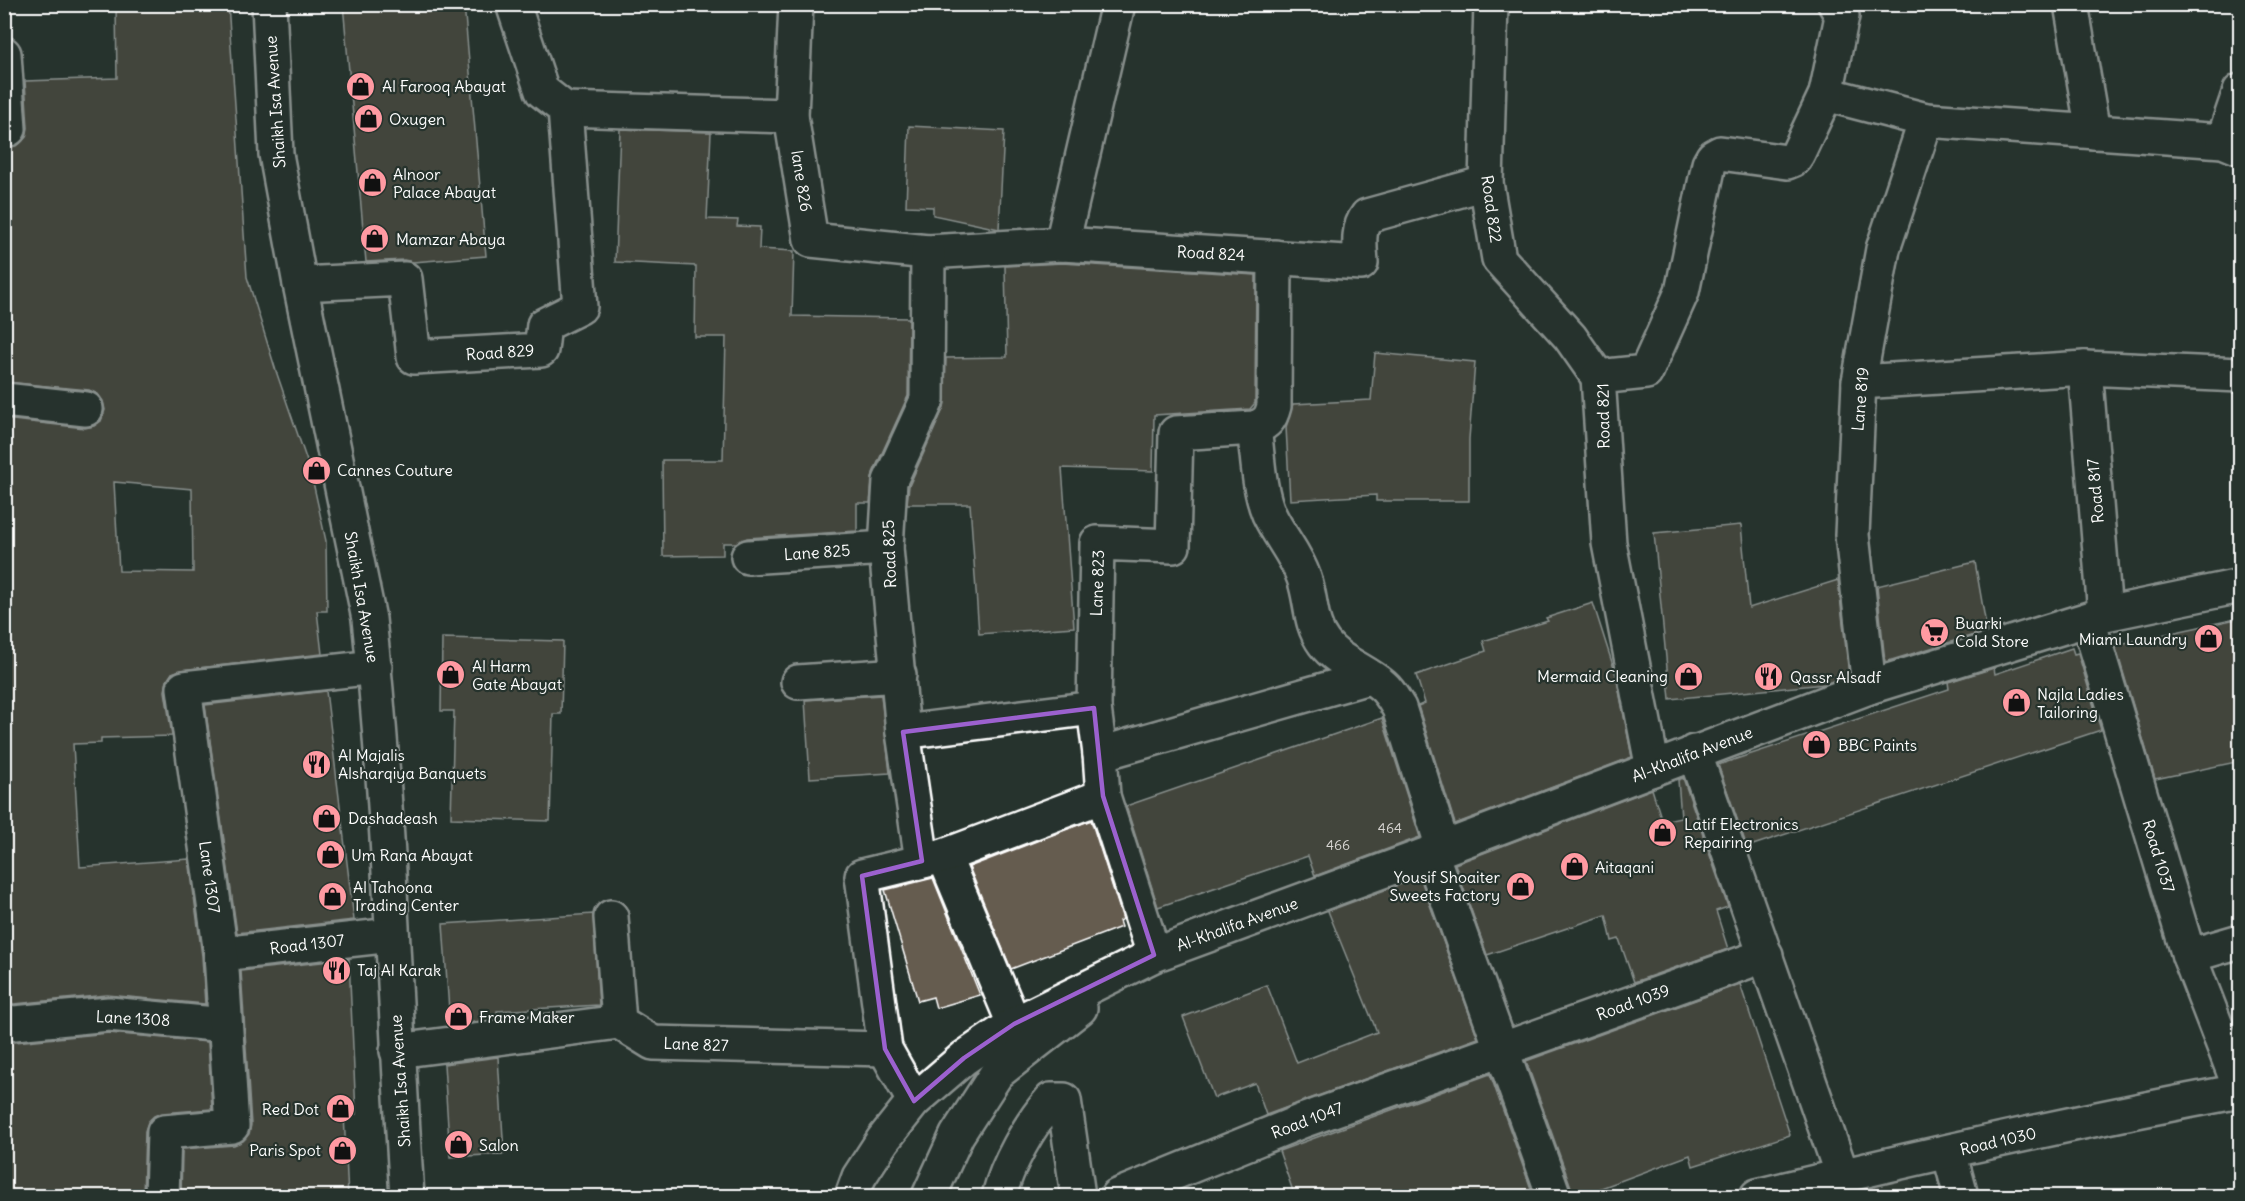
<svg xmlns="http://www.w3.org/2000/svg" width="2245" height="1201" font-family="Delius,sans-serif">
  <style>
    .built { fill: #393f38 }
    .building { fill: #655c50; stroke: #fff; stroke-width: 1.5; fill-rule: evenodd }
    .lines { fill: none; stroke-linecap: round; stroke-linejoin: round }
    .minor-casing { stroke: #fff; stroke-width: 38 }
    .minor { stroke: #26332d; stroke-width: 33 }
    .marked { fill: none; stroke: #9c61cf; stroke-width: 4.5; stroke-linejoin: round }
    .labels { text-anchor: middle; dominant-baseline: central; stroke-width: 4.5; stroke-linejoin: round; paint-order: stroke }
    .number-label { font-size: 14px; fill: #d8d6d3 }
    .poi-label { font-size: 16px; fill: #fff; stroke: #26332d; text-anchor: start }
    .street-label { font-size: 16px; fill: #fff; stroke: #26332d }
  </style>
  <rect width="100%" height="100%" fill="#26332d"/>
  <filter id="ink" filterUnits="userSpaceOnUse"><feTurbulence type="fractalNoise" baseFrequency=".0167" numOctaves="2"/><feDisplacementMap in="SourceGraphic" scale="12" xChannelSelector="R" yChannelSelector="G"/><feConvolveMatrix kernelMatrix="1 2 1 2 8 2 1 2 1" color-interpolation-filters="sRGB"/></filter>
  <g filter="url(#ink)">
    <polygon class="built" points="1911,1178 1916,1196 1843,1196"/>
    <g class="building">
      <path d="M116,4H228L247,277L276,371L311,473L326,541L327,611H317L322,654L181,670L172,673L167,681L165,691L172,736L101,738V743L73,744L80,867L189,859L202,956L205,1004L107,995L4,1005V419L85,428L94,426L101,421L105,410L103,401L98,394L89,390L4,382V148L18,145L26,137L28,128L25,81L117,78ZM114,482L192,489L193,572L119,571Z"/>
      <polygon points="343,4 464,4 486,256 413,262 404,260 366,262"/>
      <polygon points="909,126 1004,131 999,229 933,215 933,207 906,206"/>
      <polygon points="620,129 711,132 707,219 738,220 737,226 760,227 759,249 794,251 792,316 909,318 908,396 873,473 870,503 857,503 857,531 747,538 736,543 723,543 723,555 663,556 662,460 723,460 726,337 695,337 696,266 615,262"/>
      <polygon points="1062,263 1256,275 1255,403 1250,409 1154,415 1153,471 1062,468 1074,627 979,634 970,504 907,504 909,486 944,407 946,358 1007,357 1005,266"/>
      <polygon points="1375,353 1475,362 1469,439 1469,501 1376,501 1376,495 1290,500 1286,427 1293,404 1371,400"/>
      <polygon points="1741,525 1749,608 1838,580 1849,675 1825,684 1670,699 1654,533"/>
      <polygon points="1975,562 1987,631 1885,662 1877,586"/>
      <polygon points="1593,603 1616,675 1632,757 1455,824 1418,706 1425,703 1416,675 1486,651 1483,641 1548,621 1546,618"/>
      <polygon points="2241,618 2241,761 2155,779 2115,645"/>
      <polygon points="442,638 563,641 561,714 553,714 550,821 451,818 454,711 441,711"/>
      <polygon points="2072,648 2074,654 2078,653 2101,730 1747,847 1718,765 1949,689 1948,682 1994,668 1995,674"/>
      <polygon points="326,691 354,920 237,933 205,705"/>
      <polygon points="881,695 890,773 810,778 805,700"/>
      <polygon points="1382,718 1420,837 1315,876 1308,856 1158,907 1126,806"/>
      <polygon points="1683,778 1728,907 1716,911 1728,949 1634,982 1619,939 1612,941 1606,915 1487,955 1455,864 1652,789 1662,821 1681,817 1678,780"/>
      <polygon points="1091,820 1123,919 1119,921 1121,927 1011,969 969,867"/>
      <polygon points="1420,877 1478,1038 1266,1115 1255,1083 1214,1098 1183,1017 1267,985 1297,1063 1377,1032 1328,911"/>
      <polygon points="933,878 980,995 936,1008 933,997 918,1001 885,890"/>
      <polygon points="593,914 599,1005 497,1011 497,1019 450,1025 443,924"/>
      <polygon points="349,959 356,1114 344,1114 348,1197 181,1197 182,1149 234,1145 243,1141 249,1134 251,1125 241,971"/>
      <polygon points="1740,984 1790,1135 1693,1166 1690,1155 1577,1197 1572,1197 1572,1190 1526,1061"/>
      <polygon points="109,1033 208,1042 212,1109 162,1113 154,1116 148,1122 145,1131 143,1197 4,1197 4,1043"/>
      <polygon points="498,1057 504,1154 450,1157 444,1064"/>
      <polygon points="1490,1074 1534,1197 1295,1197 1279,1151"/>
    </g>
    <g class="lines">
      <defs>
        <g id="minor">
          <path d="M269,4L276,154L300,284L369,619C390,810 394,1004 407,1196"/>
          <path d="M796,4L791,116L811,240L928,252L1062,244L1361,263C1360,247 1357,229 1367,216L1486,183"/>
          <polyline points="1491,4 1486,183 1499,259 1570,337 1598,377"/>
          <polyline points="2071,4 2093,132"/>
          <polyline points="4,54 9,129 4,129"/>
          <polyline points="1826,94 1926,120 2223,141 2240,148"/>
          <polyline points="565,109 791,116"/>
          <polyline points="2223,141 2240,91"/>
          <polyline points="1062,244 1118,4"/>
          <polyline points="300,284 405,279 414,357 541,350 544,325 580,307 565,109 542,91 513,4"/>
          <polyline points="2085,368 2105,614"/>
          <polyline points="1859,382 2085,368 2240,375"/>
          <polyline points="4,400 86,409"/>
          <path d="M1254,428C1258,456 1258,488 1269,514C1279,536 1296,554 1304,578C1312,600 1309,623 1324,643C1338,662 1365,670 1383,686C1390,692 1394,700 1399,708L1443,848"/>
          <polyline points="748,557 886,548"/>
          <polyline points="2088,620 2189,956 2240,1088"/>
          <polyline points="798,682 899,675"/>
          <polyline points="1869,687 1852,535 1859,382 1883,249 1926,120"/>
          <polyline points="903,732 1094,708"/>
          <polyline points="1694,752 1842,1175"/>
          <polyline points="1100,754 1369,677"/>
          <polyline points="1653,769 1609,543 1598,377 1646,372 1682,292 1709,164 1713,157 1720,153 1787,162 1794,159 1798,153 1826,94 1842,16 1835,4"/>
          <polyline points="1431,853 1554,1196"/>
          <polyline points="944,856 1014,1024"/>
          <polyline points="922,861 903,732 886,548 890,481 927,400 928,252"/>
          <polyline points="611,917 619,1022 653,1043 885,1049"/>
          <polyline points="221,954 392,935"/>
          <path d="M1154,955L1103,796L1100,754L1094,708L1097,543L1173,546L1176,433L1254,428C1267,424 1271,418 1274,406L1275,257"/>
          <polyline points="2189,956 2240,941"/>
          <polyline points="4,1024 109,1014 225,1025"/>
          <polyline points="397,1051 619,1022"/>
          <polyline points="914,1101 885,1049 862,876 944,856 1103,796"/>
          <polyline points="1949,1152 1961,1196"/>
          <polyline points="162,1196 164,1132 232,1126 221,954 184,688 375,667"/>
          <polyline points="852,1196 859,1177 883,1140 914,1101 964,1058 1014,1024 1154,955 1431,853 1869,687 2105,614 2240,586"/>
          <polyline points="929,1196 957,1135 997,1073 1080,1008"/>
          <path d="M999,1196C1007,1165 1029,1125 1051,1100H1064L1078,1196"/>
          <polyline points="1117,1196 1302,1121 1766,955"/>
          <path d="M1757,1196C1917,1157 2078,1121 2240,1091"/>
        </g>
      </defs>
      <use href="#minor" class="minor-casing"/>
      <use href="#minor" class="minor"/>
    </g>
  </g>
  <path d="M0 0H2245V1201H0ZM1094,708L1103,796L1154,955L1014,1024L964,1058L914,1101L885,1049L862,876L922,861L903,732Z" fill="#26332d" fill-opacity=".55" fill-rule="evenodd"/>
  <path class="marked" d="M1094,708L1103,796L1154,955L1014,1024L964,1058L914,1101L885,1049L862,876L922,861L903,732Z"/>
  <defs>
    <symbol id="shop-disc" viewBox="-11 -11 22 22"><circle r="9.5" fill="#ff9aa2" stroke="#26332d"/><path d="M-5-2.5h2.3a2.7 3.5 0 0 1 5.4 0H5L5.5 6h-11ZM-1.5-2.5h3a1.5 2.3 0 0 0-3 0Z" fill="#111"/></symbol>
    <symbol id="supermarket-disc" viewBox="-11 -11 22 22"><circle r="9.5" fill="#ff9aa2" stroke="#26332d"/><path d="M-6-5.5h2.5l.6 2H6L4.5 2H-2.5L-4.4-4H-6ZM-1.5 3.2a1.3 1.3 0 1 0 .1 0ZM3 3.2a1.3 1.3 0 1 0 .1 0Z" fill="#111"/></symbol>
    <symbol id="restaurant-disc" viewBox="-11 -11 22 22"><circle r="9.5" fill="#ff9aa2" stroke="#26332d"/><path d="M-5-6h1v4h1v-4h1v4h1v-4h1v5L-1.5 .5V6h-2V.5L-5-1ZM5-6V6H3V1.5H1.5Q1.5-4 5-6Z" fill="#111"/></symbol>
  </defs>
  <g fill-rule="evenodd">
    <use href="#shop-disc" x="344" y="70" width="33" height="33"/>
    <use href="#shop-disc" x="352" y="102" width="33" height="33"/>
    <use href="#shop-disc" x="356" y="166" width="33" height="33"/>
    <use href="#shop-disc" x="358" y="222" width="33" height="33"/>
    <use href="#shop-disc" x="300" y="454" width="33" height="33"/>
    <use href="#supermarket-disc" x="1918" y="616" width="33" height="33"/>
    <use href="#shop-disc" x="2192" y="622" width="33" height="33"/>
    <use href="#shop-disc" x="434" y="658" width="33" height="33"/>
    <use href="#shop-disc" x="1672" y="660" width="33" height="33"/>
    <use href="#restaurant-disc" x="1752" y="660" width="33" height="33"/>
    <use href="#shop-disc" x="2000" y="686" width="33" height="33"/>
    <use href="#shop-disc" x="1800" y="728" width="33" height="33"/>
    <use href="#restaurant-disc" x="300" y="748" width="33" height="33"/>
    <use href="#shop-disc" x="310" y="802" width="33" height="33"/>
    <use href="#shop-disc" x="1646" y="816" width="33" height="33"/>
    <use href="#shop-disc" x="314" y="838" width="33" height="33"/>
    <use href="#shop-disc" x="1558" y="850" width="33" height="33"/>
    <use href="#shop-disc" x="1504" y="870" width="33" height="33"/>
    <use href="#shop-disc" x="316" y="880" width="33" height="33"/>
    <use href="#restaurant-disc" x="320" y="954" width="33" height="33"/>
    <use href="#shop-disc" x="442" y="1000" width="33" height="33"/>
    <use href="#shop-disc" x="324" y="1092" width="33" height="33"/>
    <use href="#shop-disc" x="442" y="1128" width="33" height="33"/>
    <use href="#shop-disc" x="326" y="1134" width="33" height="33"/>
  </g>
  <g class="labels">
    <g class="number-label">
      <text x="1390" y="828">464</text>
      <text x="1338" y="845">466</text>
    </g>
    <g class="poi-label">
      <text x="382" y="86">Al Farooq Abayat</text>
      <text x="389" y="119">Oxugen</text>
      <text x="393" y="174">Alnoor<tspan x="393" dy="18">Palace Abayat</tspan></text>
      <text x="396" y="239">Mamzar Abaya</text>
      <text x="337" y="470">Cannes Couture</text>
      <text x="1955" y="623">Buarki<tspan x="1955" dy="18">Cold Store</tspan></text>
      <text x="2187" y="639" text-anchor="end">Miami Laundry</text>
      <text x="472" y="666">Al Harm<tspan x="472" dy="18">Gate Abayat</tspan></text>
      <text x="1668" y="676" text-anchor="end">Mermaid Cleaning</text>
      <text x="1790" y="677">Qassr Alsadf</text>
      <text x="2037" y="694">Najla Ladies<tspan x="2037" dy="18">Tailoring</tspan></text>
      <text x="1838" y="745">BBC Paints</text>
      <text x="338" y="755">Al Majalis<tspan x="338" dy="18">Alsharqiya Banquets</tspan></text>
      <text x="348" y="818">Dashadeash</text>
      <text x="1684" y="824">Latif Electronics<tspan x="1684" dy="18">Repairing</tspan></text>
      <text x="351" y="855">Um Rana Abayat</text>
      <text x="1595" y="867">Aitaqani</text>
      <text x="1500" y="877" text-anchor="end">Yousif Shoaiter<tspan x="1500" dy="18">Sweets Factory</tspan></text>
      <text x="353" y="887">Al Tahoona<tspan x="353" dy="18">Trading Center</tspan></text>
      <text x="357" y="970">Taj Al Karak</text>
      <text x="479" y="1017">Frame Maker</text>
      <text x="319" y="1109" text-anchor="end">Red Dot</text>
      <text x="479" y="1145">Salon</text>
      <text x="321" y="1150" text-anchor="end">Paris Spot</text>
    </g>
    <g class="street-label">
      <text transform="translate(275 102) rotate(-94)">Shaikh Isa Avenue</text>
      <text transform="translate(802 181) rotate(81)">lane 826</text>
      <text transform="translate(1492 209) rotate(82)">Road 822</text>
      <text transform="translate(1211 253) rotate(3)">Road 824</text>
      <text transform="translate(500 352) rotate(-4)">Road 829</text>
      <text transform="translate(1860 399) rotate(-85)">Lane 819</text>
      <text transform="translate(1603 416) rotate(-91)">Road 821</text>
      <text transform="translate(2095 491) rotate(-95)">Road 817</text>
      <text transform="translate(817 552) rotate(-4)">Lane 825</text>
      <text transform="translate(889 554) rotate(-92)">Road 825</text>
      <text transform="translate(1097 583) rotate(-88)">Lane 823</text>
      <text transform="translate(362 597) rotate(80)">Shaikh Isa Avenue</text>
      <text transform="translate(1692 754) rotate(-21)">Al-Khalifa Avenue</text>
      <text transform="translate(2159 856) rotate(73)">Road 1037</text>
      <text transform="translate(210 877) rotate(82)">Lane 1307</text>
      <text transform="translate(1237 924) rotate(-20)">Al-Khalifa Avenue</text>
      <text transform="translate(307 944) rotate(-7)">Road 1307</text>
      <text transform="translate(1633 1002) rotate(-20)">Road 1039</text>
      <text transform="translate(133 1018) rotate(3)">Lane 1308</text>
      <text transform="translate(696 1044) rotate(2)">Lane 827</text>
      <text transform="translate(400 1081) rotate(-94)">Shaikh Isa Avenue</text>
      <text transform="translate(1307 1120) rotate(-21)">Road 1047</text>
      <text transform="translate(1998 1141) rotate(-13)">Road 1030</text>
    </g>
  </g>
  <rect width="2245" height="1201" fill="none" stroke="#26332d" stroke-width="24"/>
  <rect x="12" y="12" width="2221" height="1177" fill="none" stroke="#fff" stroke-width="2" filter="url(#ink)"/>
</svg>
